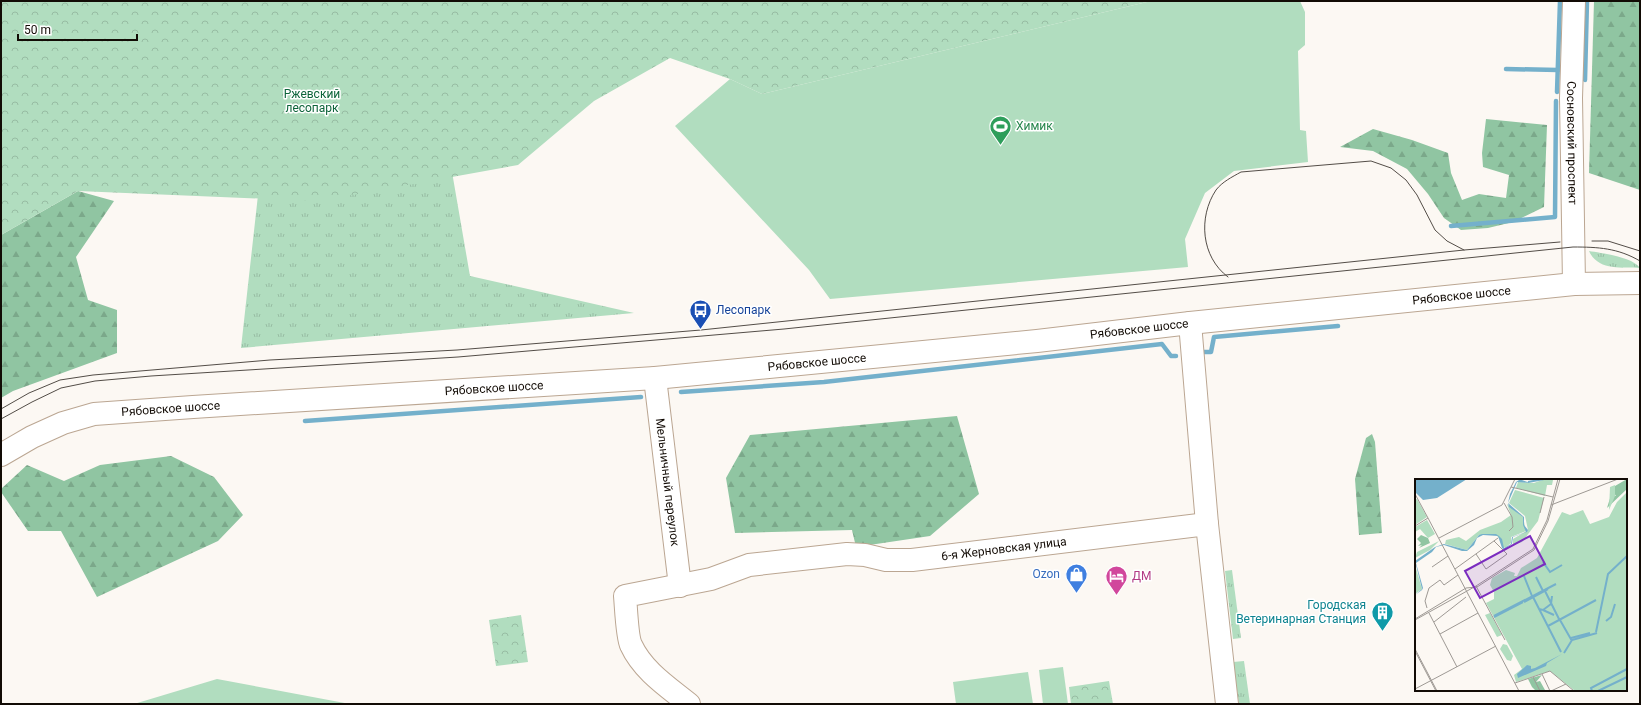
<svg xmlns="http://www.w3.org/2000/svg" width="1641" height="705" font-family="Roboto,sans-serif">
  <style>
    .grass { fill: url(#grass-tufts) }
    .forest { fill: url(#forest-firs) }
    .park { fill: url(#park-crowns) }
    .garden { fill: #b1ddbf }
    .lines { fill: none; stroke-linecap: round; stroke-linejoin: round }
    .stream { stroke: #74b0cb; stroke-width: 4.5 }
    .minor-casing { stroke: #bba692; stroke-width: 24 }
    .major-casing { stroke: #bba692; stroke-width: 24 }
    .minor { stroke: #fff; stroke-width: 22 }
    .major { stroke: #fff; stroke-width: 22 }
    .tram { stroke: #534d47; stroke-width: 1 }
    .labels { text-anchor: middle; dominant-baseline: central; stroke-width: 3; stroke-linejoin: round; paint-order: stroke }
    .park-label { font-size: 12px; fill: #0d643a; stroke: #fff }
    .leisure-label { font-size: 12px; fill: #27864d; stroke: #fff; text-anchor: start }
    .street-label { font-size: 12px; fill: #120b05; stroke: #fff }
    .transit-label { font-size: 12px; fill: #164399; stroke: #fff; text-anchor: start }
    .shop-label { font-size: 12px; fill: #366cbe; stroke: #fff; text-anchor: end }
    .hotel-label { font-size: 12px; fill: #b23c85; stroke: #fff; text-anchor: start }
    .culture-label { font-size: 12px; fill: #0d838f; stroke: #fff; text-anchor: end }
    .inset-river { fill: none; stroke: #74b0cb; stroke-width: 2 }
    .inset-road { fill: none; stroke: #9e9994; stroke-width: 1 }
    .view { fill: #7b2cbf; fill-opacity: 0.15; stroke: #7b2cbf; stroke-width: 2 }
    .inset-edge { fill: none; stroke: #120b05; stroke-width: 2 }
  </style>
  <defs>
    <pattern id="grass-tufts" width="24" height="20" patternUnits="userSpaceOnUse"><rect width="24" height="20" fill="#b1ddbf"/><path d="M3 7l-1-3M5 7V3M7 7l1-3M15 17l-1-3M17 17v-4M19 17l1-3" fill="none" stroke="#97bca3"/></pattern>
    <pattern id="forest-firs" width="22" height="20" patternUnits="userSpaceOnUse"><rect width="22" height="20" fill="#90c5a2"/><path d="M5 1l3.5 6h-7zM16 11l3.5 6h-7z" fill="#7ba88a"/></pattern>
    <pattern id="park-crowns" width="20" height="18" patternUnits="userSpaceOnUse"><rect width="20" height="18" fill="#b1ddbf"/><path d="M2 6a3 3 0 1 1 6 0M12 15a3 3 0 1 1 6 0" fill="none" stroke="#97bca3"/></pattern>
  </defs>
  <rect width="100%" height="100%" fill="#fcf8f3"/>
  <g class="grass">
    <polygon points="447,143 470,276 634,313 241,348 259,186"/>
    <path d="M1589,251C1601,253 1633,257 1640,268C1621,267 1598,271 1589,251Z"/>
    <polygon points="1232,570 1241,638 1233,639 1225,571"/>
    <polygon points="1244,661 1250,704 1239,704 1233,662"/>
  </g>
  <g class="forest">
    <polygon points="1594,1 1640,1 1640,190 1589,173"/>
    <polygon points="1486,119 1547,125 1544,207 1513,222 1488,228 1461,230 1444,218 1428,194 1407,169 1373,151 1340,147 1373,129 1412,140 1448,153 1451,173 1462,200 1479,194 1506,198 1509,175 1483,167 1482,153"/>
    <polygon points="78,191 114,201 76,257 88,300 117,310 117,353 13,391 1,398 1,235"/>
    <polygon points="957,416 979,494 930,536 856,547 852,530 735,533 726,478 750,435"/>
    <polygon points="1372,434 1375,442 1382,533 1359,535 1355,479 1366,438"/>
    <polygon points="171,456 214,477 243,515 218,541 97,597 61,531 28,531 1,492 1,489 27,465 64,481 100,465"/>
  </g>
  <g class="park">
    <polygon points="1,1 1151,1 762,94 730,79 670,58 594,101 518,165 319,201 78,191 1,235"/>
    <polygon points="521,615 528,662 496,666 489,620"/>
    <polygon points="1109,681 1113,704 1071,704 1069,687"/>
  </g>
  <g class="garden">
    <polygon points="1151,1 1300,1 1305,12 1305,45 1298,51 1300,130 1306,131 1308,162 1234,171 1205,193 1185,239 1188,267 830,299 809,270 675,126 730,79 762,94"/>
    <polygon points="1063,667 1068,704 1043,704 1039,670"/>
    <polygon points="1028,672 1033,704 956,704 953,682"/>
    <polygon points="217,679 350,704 134,704"/>
  </g>
  <g class="lines">
    <g class="stream">
      <polyline points="1506,69 1558,70"/>
      <polyline points="1585,80 1587,1"/>
      <polyline points="1557,92 1560,1"/>
      <polyline points="1451,226 1555,217 1556,101"/>
      <polyline points="1203,352 1211,352 1214,337 1338,326"/>
      <polyline points="681,392 824,382 1162,344 1171,356 1176,356"/>
      <polyline points="305,421 641,397"/>
    </g>
    <defs>
      <g id="minor">
        <path id="s1" d="M1574,1L1571,98L1574,284"/>
        <polyline points="1190,323 1207,524"/>
        <path id="s2" d="M655,378L680,586"/>
        <path id="s3" d="M689,704C668,687 643,671 631,645C627,637 626,606 625,596L711,579L749,565L847,554L865,555L886,560H912L1207,524L1227,704"/>
      </g>
      <g id="major">
        <path id="s4" d="M1,455L32,437L63,423L94,414L193,407L655,378L1037,341L1190,323L1574,284L1640,283"/>
      </g>
    </defs>
    <use href="#minor" class="minor-casing"/>
    <use href="#major" class="major-casing"/>
    <use href="#minor" class="minor"/>
    <use href="#major" class="major"/>
    <g class="tram">
      <polyline points="1592,241 1608,241 1640,251"/>
      <path d="M1228,277C1201,257 1198,217 1216,190C1222,182 1232,177 1241,172L1371,161L1391,168L1406,180L1417,195L1435,230L1447,241L1464,250"/>
      <polyline points="1,409 29,393 60,380 93,375 270,360 457,350 701,330 1464,250 1560,242"/>
      <path d="M1,419L32,402L61,388L95,381L151,376L458,357L784,329L1573,247C1598,247 1618,248 1640,261"/>
    </g>
  </g>
  <defs>
    <symbol id="stadium-pin" viewBox="-11 -11 22 30"><path d="M0 17L-7.5 6A9.5 9.5 0 1 1 7.5 6Z" fill="#2e9e5b" stroke="#fff"/><path d="M0-5a6.5 5 0 1 0 0 10a6.5 5 0 1 0 0-10ZM-3.5-1.8h7v3.6h-7Z" fill="#fff"/></symbol>
    <symbol id="bus-pin" viewBox="-11 -11 22 30"><path d="M0 17L-7.5 6A9.5 9.5 0 1 1 7.5 6Z" fill="#1a4fb4" stroke="#fff"/><path d="M-5-6H5V4H4V6H2V4H-2V6H-4V4H-5ZM-3.5-4V0h7V-4ZM-3.5 1.2v1.5H-2V1.2ZM2 1.2v1.5H3.5V1.2Z" fill="#fff"/></symbol>
    <symbol id="shop-pin" viewBox="-11 -11 22 30"><path d="M0 17L-7.5 6A9.5 9.5 0 1 1 7.5 6Z" fill="#3f7fe0" stroke="#fff"/><path d="M-5-2.5h2.3a2.7 3.5 0 0 1 5.4 0H5L5.5 6h-11ZM-1.5-2.5h3a1.5 2.3 0 0 0-3 0Z" fill="#fff"/></symbol>
    <symbol id="hotel-pin" viewBox="-11 -11 22 30"><path d="M0 17L-7.5 6A9.5 9.5 0 1 1 7.5 6Z" fill="#d1479c" stroke="#fff"/><path d="M-6-4.5h1.5V1H6V5H4.5V3h-9V5H-6ZM-4 0a1.8 1.8 0 1 1 3.6 0ZM.5 0V-2.5h3Q6-2.5 6 0Z" fill="#fff"/></symbol>
    <symbol id="building-pin" viewBox="-11 -11 22 30"><path d="M0 17L-7.5 6A9.5 9.5 0 1 1 7.5 6Z" fill="#0f9aa8" stroke="#fff"/><path d="M-4-6H4V6H1V3H-1V6H-4ZM-2.5-4.3h1.7v1.8h-1.7ZM.8-4.3h1.7v1.8H.8ZM-2.5-1h1.7V.8h-1.7ZM.8-1h1.7V.8H.8Z" fill="#fff"/></symbol>
  </defs>
  <g fill-rule="evenodd">
    <use href="#stadium-pin" x="988" y="114" width="25" height="34"/>
    <use href="#bus-pin" x="688" y="298" width="25" height="34"/>
    <use href="#shop-pin" x="1064" y="562" width="25" height="34"/>
    <use href="#hotel-pin" x="1104" y="564" width="25" height="34"/>
    <use href="#building-pin" x="1370" y="600" width="25" height="34"/>
  </g>
  <g class="labels">
    <g class="park-label">
      <text x="312" y="94">Ржевский<tspan x="312" dy="14">лесопарк</tspan></text>
    </g>
    <g class="leisure-label">
      <text x="1016" y="126">Химик</text>
    </g>
    <g class="street-label">
      <text stroke="none"><textPath href="#s1" startOffset="142">Сосновский проспект</textPath></text>
      <text stroke="none"><textPath href="#s4" startOffset="1475">Рябовское шоссе</textPath></text>
      <text stroke="none"><textPath href="#s4" startOffset="1151">Рябовское шоссе</textPath></text>
      <text stroke="none"><textPath href="#s4" startOffset="827">Рябовское шоссе</textPath></text>
      <text stroke="none"><textPath href="#s4" startOffset="503">Рябовское шоссе</textPath></text>
      <text stroke="none"><textPath href="#s4" startOffset="179">Рябовское шоссе</textPath></text>
      <text stroke="none"><textPath href="#s2" startOffset="105">Мельничный переулок</textPath></text>
      <text stroke="none"><textPath href="#s3" startOffset="518">6-я Жерновская улица</textPath></text>
    </g>
    <g class="transit-label">
      <text x="716" y="310">Лесопарк</text>
    </g>
    <g class="shop-label">
      <text x="1060" y="574">Ozon</text>
    </g>
    <g class="hotel-label">
      <text x="1132" y="576">ДМ</text>
    </g>
    <g class="culture-label">
      <text x="1366" y="605">Городская<tspan x="1366" dy="14">Ветеринарная Станция</tspan></text>
    </g>
  </g>
  <g transform="translate(1415 479)">
    <rect width="212" height="212" fill="#fcf8f3"/>
    <path d="M212,0V10L192,29L196,16L201,17L199,14L200,7ZM6,56L13,59L15,64L4,69L7,66L3,67L6,64L2,60ZM127,196L121,203L125,202L130,211L135,212H121L117,208L113,200Z" fill="#90c5a2"/>
    <path d="M200,6V17L194,31L195,8Z" fill="#b1ddbf"/>
    <path d="M212,13V212H160L135,192L101,203L99,196L107,190L71,124L79,120V113L98,97H102L106,89L122,79L147,33L155,36L168,31L175,45L194,38L202,23ZM2,20L12,38L0,46V21ZM12,41L20,55L13,59L5,50L0,53V48ZM24,62L15,71L0,79L2,73Z" fill="#b1ddbf"/>
    <path d="M127,1H138L137,6H132L130,17L101,9L103,3L119,4ZM100,11L129,19L123,42L107,63L98,66V60L113,51L110,37L94,24ZM92,25L108,38L111,52L96,58V64L91,68L87,69V62L80,55L64,56L52,71L30,65L31,61L44,58L51,62L65,51L86,43L96,36ZM0,86L7,110L0,115ZM91,91L100,94L99,97L79,113L75,106L77,99ZM75,134L87,156L82,158L70,136ZM88,165L92,166L98,177L96,182L92,181L85,170Z" fill="#b1ddbf"/>
    <path d="M0,0H52L22,19L8,21L0,13ZM104,1H107L115,4L102,3L93,24L109,38V46L113,51L112,53L98,58L97,65L90,70H88L87,69L83,57L68,56L62,59L59,66L52,72H47L29,66L21,68L17,73L1,84L8,109L7,111L0,116L7,110L0,82L20,68L29,65L52,71L64,56L67,55H81L84,57L87,60L89,69L96,65L97,58L111,53L108,46V38L94,28L93,24L95,15L101,3ZM147,175L132,184L131,187L103,199L102,195L112,186L116,187V190L120,189Z" fill="#74b0cb"/>
    <path class="inset-river" d="M113,3L129,0M128,83L135,93L147,86M109,97L117,117M121,98L128,112M130,112L144,140M118,118L146,173M109,123L133,110M124,130L128,131L136,125L137,117M128,131L139,136M79,137L141,105M79,138L108,123M145,141L157,162M191,142L196,138L200,125M133,147L181,121M181,153L193,95L212,77M156,159L175,154M149,174L157,161L182,154M177,212L176,209L212,190M183,212L212,198"/>
    <path class="inset-road" d="M96,8L138,18M0,15L13,39M89,24L97,38L98,48L94,52M136,26L203,0M125,34L129,18M0,47L13,39L104,212M24,59L87,26L100,0M61,75L71,90L88,78L92,75L79,62M17,88L33,77M40,90L83,59M61,107L90,161M12,129L10,122L14,109L25,101L29,106L43,96M14,134L42,188M0,140L51,109L62,108L119,71L133,42L145,0M0,141L61,107L118,70L132,41L143,0M19,143L51,118M25,155L63,134M0,170L22,212M0,172L21,212M127,195L135,212M118,198L125,212M100,204L135,192L159,212M0,210L81,167M136,212L151,205"/>
    <path class="view" d="M115,57L130,85L65,119L50,92Z"/>
    <rect width="212" height="212" class="inset-edge"/>
  </g>
  <rect width="1641" height="705" fill="none" stroke="#120b05" stroke-width="4"/>
  <path d="M18 34v6h119v-6" fill="none" stroke="#120b05" stroke-width="2"/>
  <text x="24" y="34" font-size="12" fill="#120b05" stroke="#ffffff" stroke-width="3" paint-order="stroke">50 m</text>
</svg>
